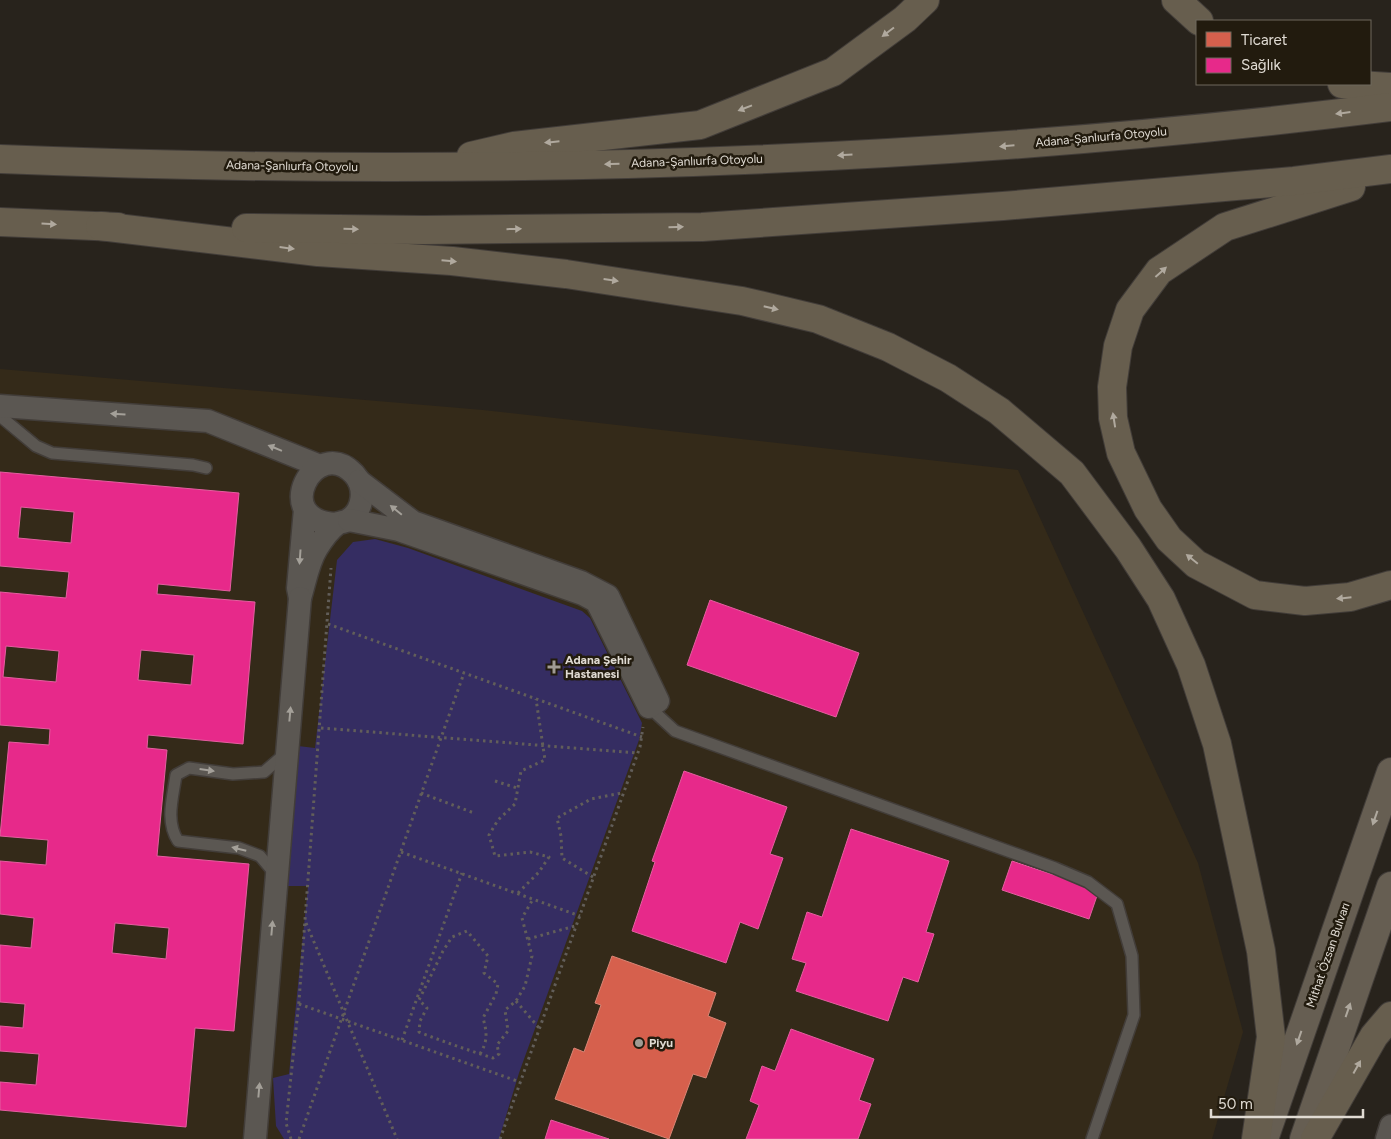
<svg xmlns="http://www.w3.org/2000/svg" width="1391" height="1139" font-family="Figtree,sans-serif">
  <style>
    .built { fill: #342a19 }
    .green { fill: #352d62 }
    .shops { fill: #d6604d; stroke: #d98575 }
    .health { fill: #e7298a; stroke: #e55ea0; fill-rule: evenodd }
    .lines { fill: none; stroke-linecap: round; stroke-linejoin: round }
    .lane-casing { stroke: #423d39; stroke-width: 14 }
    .street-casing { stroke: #423d39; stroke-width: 25 }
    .primary-casing { stroke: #423d39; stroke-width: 30 }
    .highway-casing { stroke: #423d39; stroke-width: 30 }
    .path { stroke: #625e5a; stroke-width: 3; stroke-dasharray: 2.5 4; stroke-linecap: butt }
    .lane { stroke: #5b5752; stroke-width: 11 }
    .street { stroke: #5b5752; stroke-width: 22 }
    .primary { stroke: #665e52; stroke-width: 28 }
    .highway { stroke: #675e4e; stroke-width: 28 }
    .oneway { fill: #b0a99e }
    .oneway2 { fill: #a4a099 }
    .oneway3 { fill: #afa99f }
    .poi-dot { fill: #a09b93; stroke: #221b0e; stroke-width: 2 }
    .labels { text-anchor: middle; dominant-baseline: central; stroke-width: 5; stroke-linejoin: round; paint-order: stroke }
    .street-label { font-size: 12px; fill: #e0dbd3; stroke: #221b0e }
    .poi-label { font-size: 12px; font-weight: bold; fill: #e0dbd3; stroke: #221b0e; text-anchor: start }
  </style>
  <rect width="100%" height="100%" fill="#28231c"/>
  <polygon class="built" points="0,369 483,410 1018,470 1198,863 1243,1032 1212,1139 0,1139"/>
  <polygon class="green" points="375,539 408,548 582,611 590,618 642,723 639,740 519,1073 499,1139 284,1139 276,1126 273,1078 289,1074 308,886 287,886 298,746 315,748 337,560 353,542"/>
  <polygon class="shops" points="612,956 716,993 708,1016 726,1023 706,1078 693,1074 669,1139 555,1099 574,1048 584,1052 601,1005 595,1003"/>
  <g class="health">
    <path d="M0,472L239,493L230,591L158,584L157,594L255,602L243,744L148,735L147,748L167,750L157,856L249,864L234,1031L195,1028L186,1127L0,1110V1082L36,1085L39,1054L0,1051V1026L23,1028L25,1004L0,1002V945L31,948L34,918L0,914V861L46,865L48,840L0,836L9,742L49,745L50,729L0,725V592L66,598L69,572L0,566ZM21,507L74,512L71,543L18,538ZM6,646L59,651L56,682L3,677ZM141,650L194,655L191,685L138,680ZM115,923L169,928L166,959L112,953Z"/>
    <polygon points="710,600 859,653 836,717 687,665"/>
    <polygon points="684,771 787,807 770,854 783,858 758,929 740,922 726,963 632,931 655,862 652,861"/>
    <polygon points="851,829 949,861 926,932 934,934 918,982 903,977 888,1021 796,991 806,963 792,959 807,912 822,917"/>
    <polygon points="1012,861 1099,890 1089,919 1002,890"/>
    <polygon points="791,1029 874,1059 859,1100 871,1104 858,1139 746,1139 759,1105 750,1101 762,1066 775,1071"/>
    <polygon points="551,1120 609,1139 545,1139"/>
  </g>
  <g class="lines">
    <defs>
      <g id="lane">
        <polyline points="0,416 36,446 52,453 193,465 206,468"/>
        <polyline points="649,707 675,731 1055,868 1088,882 1117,904 1132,956 1134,1015 1092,1139"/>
        <path d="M276,875L260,856L239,848L178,841C165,821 173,797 176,775L189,768L233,774L264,772L286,753"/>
      </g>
      <g id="street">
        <polyline points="0,406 208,421 320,466"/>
        <path d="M305,509L298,588L300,598C305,582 308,562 317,548C322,540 330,529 337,524C340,522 345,522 348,520C364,511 366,487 354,474C315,433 268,522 337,524"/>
        <polyline points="349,520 399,530 583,594 596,601 600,608 649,707 658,701 608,596 581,582 413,522 359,481"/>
        <polyline points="255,1139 300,598"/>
        <polyline points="1387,1139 1391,1126"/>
      </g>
      <g id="primary">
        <polyline points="1264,1139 1391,772"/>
        <polyline points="1304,1139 1391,886"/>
      </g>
      <g id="highway">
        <polyline points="1176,0 1199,21"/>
        <polyline points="1342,84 1391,87"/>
        <polyline points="471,156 514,146 700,125 833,72 905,19 925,0"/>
        <path d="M0,159C464,178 930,165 1391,107"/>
        <polyline points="1351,187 1225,227 1159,271 1130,310 1118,346 1112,387 1113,418 1121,453 1148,509 1169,539 1196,564 1255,595 1305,601 1350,597 1391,585"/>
        <polyline points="0,222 118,227"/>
        <polyline points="100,226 318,252 452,261 566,274 742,301 818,319 888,347 948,378 999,411 1072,473 1128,548 1161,599 1191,665 1217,744 1261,951 1271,1037 1256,1139"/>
        <polyline points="246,228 424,230 702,227 1003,206 1294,181 1391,169"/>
        <polyline points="1315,1139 1374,1036 1391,1016"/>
      </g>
    </defs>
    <use href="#lane" class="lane-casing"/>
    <use href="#street" class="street-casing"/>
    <use href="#primary" class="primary-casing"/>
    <use href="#highway" class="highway-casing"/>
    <g class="path">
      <polyline points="328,624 642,737"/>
      <polyline points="321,728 637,753"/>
      <polyline points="495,781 517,788"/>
      <polyline points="421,793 474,813"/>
      <polyline points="401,852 580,916"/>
      <polyline points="593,877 562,858 561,836 557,818 591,799 622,793"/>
      <polyline points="518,893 539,872 549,857 530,852 495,856 489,835 498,820 515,804 521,771 545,760 536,699"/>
      <polyline points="306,923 397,1139"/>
      <polyline points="528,939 575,926"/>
      <polyline points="516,1001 539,1028"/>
      <polyline points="299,1004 520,1082"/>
      <polyline points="402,1040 462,873"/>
      <path d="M480,1054C488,1041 487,1032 483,1018L496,994L498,984L484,973L488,956L467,931L452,937L443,951L419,1000L427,1008L420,1021L419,1032C444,1042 468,1050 493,1058L499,1054L497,1045L508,1031L505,1010L516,1001L525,986L532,956L522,918L533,899"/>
      <polyline points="291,1139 286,1123 299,1001 331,568"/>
      <polyline points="299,1139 464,673"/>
      <polyline points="500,1139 640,747 643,727"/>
    </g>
    <use href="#lane" class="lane"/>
    <use href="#street" class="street"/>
    <use href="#primary" class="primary"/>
    <use href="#highway" class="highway"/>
  </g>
  <defs><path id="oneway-solid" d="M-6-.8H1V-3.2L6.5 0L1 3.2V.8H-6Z" transform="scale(1.25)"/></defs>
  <g class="oneway">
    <use href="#oneway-solid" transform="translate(888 32) rotate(143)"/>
    <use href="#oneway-solid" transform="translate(745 108) rotate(159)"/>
    <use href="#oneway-solid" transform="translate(1343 113) rotate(173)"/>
    <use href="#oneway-solid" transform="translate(552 142) rotate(174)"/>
    <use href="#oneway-solid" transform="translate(1007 146) rotate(175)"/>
    <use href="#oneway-solid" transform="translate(845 155) rotate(177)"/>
    <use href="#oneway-solid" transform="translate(612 164) rotate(178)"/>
    <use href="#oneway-solid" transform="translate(49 224) rotate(3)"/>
    <use href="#oneway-solid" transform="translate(676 227) rotate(-1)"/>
    <use href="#oneway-solid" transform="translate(351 229) rotate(1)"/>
    <use href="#oneway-solid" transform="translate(514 229) rotate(-1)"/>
    <use href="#oneway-solid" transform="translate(287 248) rotate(7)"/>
    <use href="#oneway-solid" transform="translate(449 261) rotate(5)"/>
    <use href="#oneway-solid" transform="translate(1161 272) rotate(-42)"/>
    <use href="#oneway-solid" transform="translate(611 280) rotate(8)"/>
    <use href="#oneway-solid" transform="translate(771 308) rotate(13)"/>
    <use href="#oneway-solid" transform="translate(1114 420) rotate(-99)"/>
    <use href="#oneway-solid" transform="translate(1192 559) rotate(-141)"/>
    <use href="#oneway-solid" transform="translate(1344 598) rotate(174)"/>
    <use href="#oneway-solid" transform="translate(1357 1067) rotate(-61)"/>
  </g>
  <g class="oneway2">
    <use href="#oneway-solid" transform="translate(118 414) rotate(-176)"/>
    <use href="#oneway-solid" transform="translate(275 448) rotate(-158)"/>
    <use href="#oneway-solid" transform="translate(396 510) rotate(-141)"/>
    <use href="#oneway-solid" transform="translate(300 557) rotate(94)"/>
    <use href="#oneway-solid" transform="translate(290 714) rotate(-85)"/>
    <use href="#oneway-solid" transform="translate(207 770) rotate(8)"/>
    <use href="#oneway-solid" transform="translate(239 849) rotate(-166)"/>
    <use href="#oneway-solid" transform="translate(272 928) rotate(-85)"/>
    <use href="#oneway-solid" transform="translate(259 1090) rotate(-85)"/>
  </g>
  <g class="oneway3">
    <use href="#oneway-solid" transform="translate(1375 818) rotate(109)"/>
    <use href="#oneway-solid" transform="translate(1348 1010) rotate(-71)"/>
    <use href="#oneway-solid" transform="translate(1299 1038) rotate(109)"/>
  </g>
  <g class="poi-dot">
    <path d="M551.5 659.5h5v5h5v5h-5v5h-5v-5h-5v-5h5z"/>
    <circle cx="639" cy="1043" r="5"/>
  </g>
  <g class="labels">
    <g class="street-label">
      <text transform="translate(1101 137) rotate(-5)">Adana-Şanlıurfa Otoyolu</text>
      <text transform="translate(697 161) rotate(-2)">Adana-Şanlıurfa Otoyolu</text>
      <text transform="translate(292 166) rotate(1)">Adana-Şanlıurfa Otoyolu</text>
      <text transform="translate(1328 955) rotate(-71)">Mithat Özsan Bulvarı</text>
    </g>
    <g class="poi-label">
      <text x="565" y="660">Adana Şehir<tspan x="565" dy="14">Hastanesi</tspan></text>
      <text x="649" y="1043">Piyu</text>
    </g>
  </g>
  <rect x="1196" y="20" width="175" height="65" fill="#221b0e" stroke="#6e685d"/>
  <rect x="1206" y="32" width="25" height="15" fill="#d6604d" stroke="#6e685d"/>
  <text x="1241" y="45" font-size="15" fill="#e0dbd3">Ticaret</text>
  <rect x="1206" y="58" width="25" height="15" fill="#e7298a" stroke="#6e685d"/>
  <text x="1241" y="70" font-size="15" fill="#e0dbd3">Sağlık</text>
  <path d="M1211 1109v8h152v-8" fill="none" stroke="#e0dbd3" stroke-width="2.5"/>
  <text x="1218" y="1109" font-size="15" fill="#e0dbd3" stroke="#221b0e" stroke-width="4" paint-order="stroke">50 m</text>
</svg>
